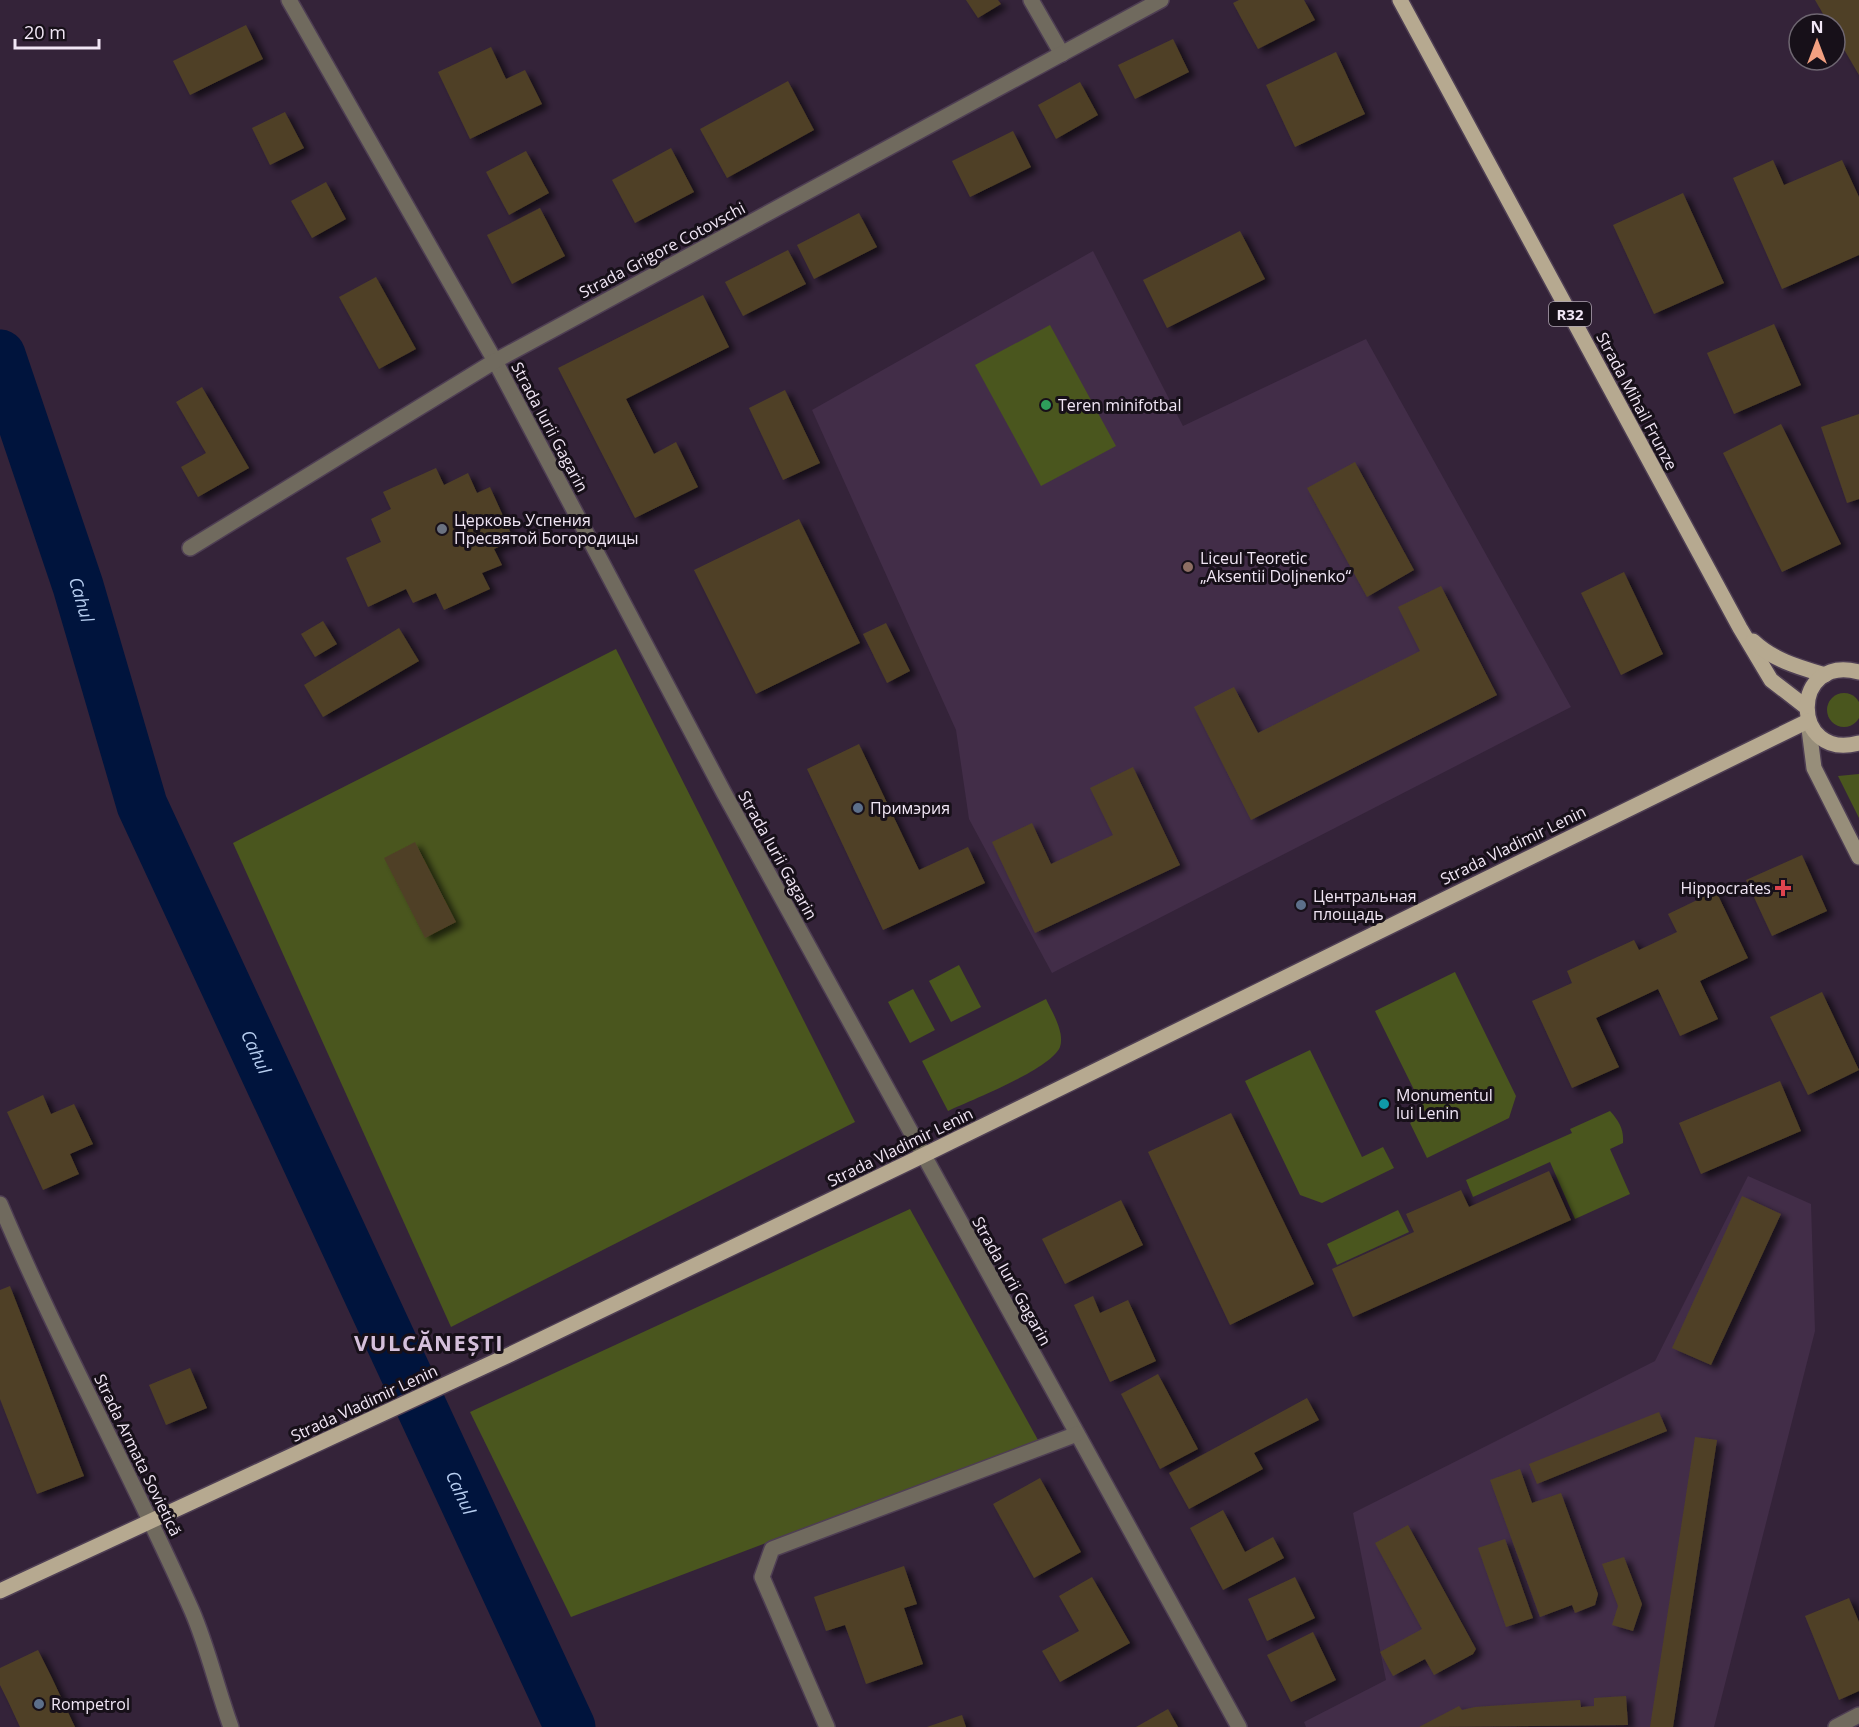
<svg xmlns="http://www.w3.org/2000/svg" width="1859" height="1727" font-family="'Open Sans',sans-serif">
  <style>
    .built { fill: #422d48 }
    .green { fill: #4a561e }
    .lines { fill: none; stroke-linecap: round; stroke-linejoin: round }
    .river { stroke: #00143d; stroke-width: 51 }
    .building { fill: #4f4026; filter: url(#shadow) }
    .street-casing { stroke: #4e3e53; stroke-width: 18 }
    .secondary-casing { stroke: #4e3e53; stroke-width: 18 }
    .primary-casing { stroke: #4e3e53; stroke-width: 18 }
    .street { stroke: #706a5e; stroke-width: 15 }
    .secondary { stroke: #978e7a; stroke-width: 15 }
    .primary { stroke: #b6a990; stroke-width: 15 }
    .leisure-dot { fill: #2e9e5b; stroke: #171019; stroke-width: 2 }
    .worship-dot { fill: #6b7280; stroke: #171019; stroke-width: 2 }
    .education-dot { fill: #8d6e63; stroke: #171019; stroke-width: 2 }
    .service-dot { fill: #5c6f8a; stroke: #171019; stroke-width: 2 }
    .health-dot { fill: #e0444e; stroke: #171019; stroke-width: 2 }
    .culture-dot { fill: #0f9aa8; stroke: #171019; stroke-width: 2 }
    .labels { text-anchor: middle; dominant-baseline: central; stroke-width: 6; stroke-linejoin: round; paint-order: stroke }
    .shield { fill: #171019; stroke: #b0a6b3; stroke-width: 1.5 }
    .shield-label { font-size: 15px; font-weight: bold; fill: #f1e6f5 }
    .street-label { font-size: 16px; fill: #f1e6f5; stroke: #171019 }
    .poi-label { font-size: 16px; fill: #f1e6f5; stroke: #171019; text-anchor: start }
    .water-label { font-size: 18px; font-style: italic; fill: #b7cef0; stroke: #171019 }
    .district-label { font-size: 22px; font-weight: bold; letter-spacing: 1.5px; fill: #d5c0db; stroke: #171019 }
  </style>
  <defs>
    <filter id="shadow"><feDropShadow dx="6" dy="4" stdDeviation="3" flood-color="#0009"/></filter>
  </defs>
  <rect width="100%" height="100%" fill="#342339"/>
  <g class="built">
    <polygon points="1093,251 1183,426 1366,339 1571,707 1052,973 969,819 956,730 812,410"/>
    <polygon points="1748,1176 1811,1204 1815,1331 1714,1727 1306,1727 1304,1722 1386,1680 1353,1513 1655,1361"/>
  </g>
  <g class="green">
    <polygon points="1050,325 1116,446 1041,486 975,365"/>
    <polygon points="616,649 855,1122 451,1327 233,843"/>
    <circle cx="1844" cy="710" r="17"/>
    <polygon points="1859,774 1859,818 1838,776"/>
    <polygon points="959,965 981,1007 951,1022 929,981"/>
    <polygon points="1455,972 1516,1096 1509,1118 1427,1158 1410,1123 1426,1114 1375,1011"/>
    <polygon points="913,989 935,1030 910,1043 888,1002"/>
    <path d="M1046,999C1052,1012 1065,1032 1060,1047C1051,1069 972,1100 948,1111L922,1061Z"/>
    <polygon points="1310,1050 1362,1157 1383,1147 1394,1168 1322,1203 1300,1195 1245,1081"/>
    <path d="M1610,1111C1619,1121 1624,1129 1623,1143L1610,1149L1630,1194L1575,1219L1550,1162L1473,1197L1466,1180L1572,1133L1570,1129Z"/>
    <polygon points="910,1209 1038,1440 571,1617 470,1412"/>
    <polygon points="1398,1210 1409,1232 1337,1265 1327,1244"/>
  </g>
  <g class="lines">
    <path class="river" id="s1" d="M0,355L78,586L142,805L570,1727"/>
  </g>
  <g class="building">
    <polygon points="966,0 998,0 1001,4 978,18"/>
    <polygon points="1239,0 1304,0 1315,20 1258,49 1233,3"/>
    <polygon points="1815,0 1859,0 1859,75 1835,34 1835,24 1829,24"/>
    <polygon points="246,25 263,59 190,95 173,61"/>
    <polygon points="1173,39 1189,72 1135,99 1118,65"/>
    <polygon points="491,47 506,79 525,70 542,104 470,139 438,72"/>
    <polygon points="1336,52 1365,114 1295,147 1266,85"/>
    <polygon points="788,81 814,130 727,178 700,129"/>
    <polygon points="1080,82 1098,115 1056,139 1038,105"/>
    <polygon points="285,112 304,148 270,165 252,128"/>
    <polygon points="1013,131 1031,167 970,197 952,161"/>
    <polygon points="671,148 694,192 635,223 612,180"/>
    <polygon points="526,151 549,193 509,215 486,172"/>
    <polygon points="1773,160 1784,185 1842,160 1859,197 1859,255 1782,289 1733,178"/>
    <polygon points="326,182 346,219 312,238 291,201"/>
    <polygon points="1683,193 1724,283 1654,314 1613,225"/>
    <polygon points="540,208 565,256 512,284 487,235"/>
    <polygon points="859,213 877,247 814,279 797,245"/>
    <polygon points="1240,231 1265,279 1167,328 1143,280"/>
    <polygon points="788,250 806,284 743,316 725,282"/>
    <polygon points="376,277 416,349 379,369 339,297"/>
    <polygon points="703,295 729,347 626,399 654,454 676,442 698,487 635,518 558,368"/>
    <polygon points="1774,324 1801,385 1734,414 1707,353"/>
    <polygon points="202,387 249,468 198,497 181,467 206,453 176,402"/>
    <polygon points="785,390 820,463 783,480 749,408"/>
    <polygon points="1859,414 1859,499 1847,503 1821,427"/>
    <polygon points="1781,424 1841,544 1782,572 1723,453"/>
    <polygon points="1355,462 1414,570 1367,597 1307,488"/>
    <polygon points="436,468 444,485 468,473 477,493 490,487 514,540 494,549 502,565 482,573 490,589 444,610 436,593 413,603 406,589 368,607 346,558 381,542 371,519 391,509 383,492"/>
    <polygon points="799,519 860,643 756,694 694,570"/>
    <polygon points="1624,572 1663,654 1621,675 1581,593"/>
    <polygon points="1441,586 1497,695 1251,820 1194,707 1234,687 1258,733 1420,651 1398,607"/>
    <polygon points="323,621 337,644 315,657 301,634"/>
    <polygon points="886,623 910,671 887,683 863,634"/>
    <polygon points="399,628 419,661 323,717 304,685"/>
    <polygon points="859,744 919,870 968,847 985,883 883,930 807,769"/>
    <polygon points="1133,767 1180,865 1035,933 992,842 1032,823 1051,864 1113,835 1090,788"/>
    <polygon points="415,842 456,922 425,938 384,858"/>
    <polygon points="1802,855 1827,911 1772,936 1746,880"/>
    <polygon points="1716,891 1748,958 1700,981 1718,1019 1680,1036 1658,989 1596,1018 1619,1067 1572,1088 1532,1001 1572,983 1567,971 1634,940 1639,950 1677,932 1668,914"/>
    <polygon points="1822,992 1859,1070 1808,1095 1770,1017"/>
    <polygon points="1780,1081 1801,1131 1701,1174 1679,1123"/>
    <polygon points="43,1095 51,1114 74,1104 93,1144 70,1154 79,1174 43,1190 7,1112"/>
    <polygon points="1231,1113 1314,1284 1230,1325 1148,1152"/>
    <polygon points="1549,1171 1571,1220 1353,1317 1332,1269 1414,1232 1406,1214 1461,1190 1469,1207"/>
    <polygon points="1742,1196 1781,1214 1711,1365 1672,1348"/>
    <polygon points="1121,1200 1143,1245 1065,1284 1042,1239"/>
    <polygon points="10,1286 84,1476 37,1494 0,1399 0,1290"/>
    <polygon points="1093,1296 1100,1313 1128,1300 1156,1361 1110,1382 1074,1305"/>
    <polygon points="190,1368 207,1408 166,1425 149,1385"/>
    <polygon points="1158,1374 1198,1449 1160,1469 1121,1394"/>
    <polygon points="1307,1398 1319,1420 1254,1453 1263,1469 1189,1509 1169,1473"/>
    <polygon points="1659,1412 1667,1431 1537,1484 1529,1464"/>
    <polygon points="1695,1437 1717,1440 1673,1727 1650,1727"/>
    <polygon points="1520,1469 1532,1503 1561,1493 1598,1594 1595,1605 1575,1613 1572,1605 1540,1617 1490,1480"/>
    <polygon points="1040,1478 1081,1552 1034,1578 993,1504"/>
    <polygon points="1223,1510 1245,1552 1273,1537 1284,1558 1223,1590 1190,1528"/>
    <polygon points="1408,1525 1476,1649 1473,1654 1434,1675 1425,1659 1393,1676 1380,1652 1422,1629 1375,1543"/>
    <polygon points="1505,1539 1533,1618 1506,1627 1478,1548"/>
    <polygon points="1624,1557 1642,1604 1633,1631 1612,1625 1618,1606 1602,1564"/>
    <polygon points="904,1566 917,1604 904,1608 923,1664 866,1684 845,1625 826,1631 814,1597"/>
    <polygon points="1092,1577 1130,1643 1060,1682 1042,1651 1079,1631 1059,1596"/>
    <polygon points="1295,1577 1315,1618 1267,1641 1248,1599"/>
    <polygon points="1849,1598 1859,1622 1859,1691 1839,1700 1805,1616"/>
    <polygon points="1313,1632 1336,1680 1291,1702 1267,1655"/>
    <polygon points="38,1650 52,1678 75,1727 20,1727 7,1699 0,1685 0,1668"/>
    <polygon points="1626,1696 1628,1725 1419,1727 1459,1706 1462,1710 1475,1707 1580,1700 1581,1707 1594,1706 1594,1698"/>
    <polygon points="1168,1709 1178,1727 1136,1727"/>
    <polygon points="962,1715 966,1727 927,1727"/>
  </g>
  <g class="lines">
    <defs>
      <g id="street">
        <polyline points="289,0 495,361 724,793 1239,1727"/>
        <polyline points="1031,0 1062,54"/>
        <polyline points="190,548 495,361 1161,0"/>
        <path d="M0,1204C58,1342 131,1473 192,1611C208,1648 217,1689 231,1727"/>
        <polyline points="827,1727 762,1577 772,1549 1077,1434"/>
        <polyline points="1836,1727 1859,1715"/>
      </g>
      <polyline id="secondary" points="1808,721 1814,768 1859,857"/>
      <g id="primary">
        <polyline points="1400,0 1740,628 1771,680 1806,707"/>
        <path d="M1753,641C1773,660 1798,667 1825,675"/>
        <path d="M1859,672C1790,653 1790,762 1859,743"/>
        <polyline points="0,1591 511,1354 922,1156 1808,721"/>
      </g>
    </defs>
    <use href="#street" class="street-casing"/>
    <use href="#secondary" class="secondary-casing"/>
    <use href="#primary" class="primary-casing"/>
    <use href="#street" class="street"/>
    <use href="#secondary" class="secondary"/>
    <use href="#primary" class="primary"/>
  </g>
  <circle class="leisure-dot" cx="1046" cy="405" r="6"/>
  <circle class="worship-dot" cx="442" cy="529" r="6"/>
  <circle class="education-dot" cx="1188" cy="567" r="6"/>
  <g class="service-dot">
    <circle cx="858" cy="808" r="6"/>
    <circle cx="1301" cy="905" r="6"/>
    <circle cx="39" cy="1704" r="6"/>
  </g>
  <path class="health-dot" d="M1780 879h6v6h6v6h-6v6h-6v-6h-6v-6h6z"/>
  <circle class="culture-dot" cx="1384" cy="1104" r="6"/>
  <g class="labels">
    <rect class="shield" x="1549" y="302" width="42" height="24" rx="4.5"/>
    <g class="shield-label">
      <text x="1570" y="314">R32</text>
    </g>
    <g class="street-label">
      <text transform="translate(662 250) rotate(-28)">Strada Grigore Cotovschi</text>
      <text transform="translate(1637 401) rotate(62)">Strada Mihail Frunze</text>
      <text transform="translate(550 427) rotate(62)">Strada Iurii Gagarin</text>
      <text transform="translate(1513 845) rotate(-26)">Strada Vladimir Lenin</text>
      <text transform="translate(778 855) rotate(61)">Strada Iurii Gagarin</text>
      <text transform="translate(900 1147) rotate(-26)">Strada Vladimir Lenin</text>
      <text transform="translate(1012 1281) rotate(61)">Strada Iurii Gagarin</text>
      <text transform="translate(364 1403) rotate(-25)">Strada Vladimir Lenin</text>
      <text transform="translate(138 1455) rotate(64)">Strada Armata Sovietică</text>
    </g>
    <g class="poi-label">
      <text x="1058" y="405">Teren minifotbal</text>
      <text x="454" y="520">Церковь Успения<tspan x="454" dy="18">Пресвятой Богородицы</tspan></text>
      <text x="1200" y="558">Liceul Teoretic<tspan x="1200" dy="18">„Aksentii Doljnenko“</tspan></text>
      <text x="870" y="808">Примэрия</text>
      <text x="1771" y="888" text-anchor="end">Hippocrates</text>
      <text x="1313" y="896">Центральная<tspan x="1313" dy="18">площадь</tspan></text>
      <text x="1396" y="1095">Monumentul<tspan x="1396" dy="18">lui Lenin</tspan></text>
      <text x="51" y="1704">Rompetrol</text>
    </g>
    <g class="water-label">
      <text stroke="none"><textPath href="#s1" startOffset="258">Cahul</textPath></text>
      <text stroke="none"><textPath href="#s1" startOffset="744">Cahul</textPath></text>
      <text stroke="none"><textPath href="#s1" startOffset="1230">Cahul</textPath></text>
    </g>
    <g class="district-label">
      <text x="429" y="1342">VULCĂNEȘTI</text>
    </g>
  </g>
  <g transform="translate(1817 42)"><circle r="28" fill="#171019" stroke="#6e6671" stroke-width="1.5"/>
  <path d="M0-4.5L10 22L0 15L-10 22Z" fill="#f2a081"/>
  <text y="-9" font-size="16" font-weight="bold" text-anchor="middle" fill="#f1e6f5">N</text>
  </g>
  <path d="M15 39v9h84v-9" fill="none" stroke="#f1e6f5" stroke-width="3"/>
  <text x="24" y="39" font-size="18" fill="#f1e6f5" stroke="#171019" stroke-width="4.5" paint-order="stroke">20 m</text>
</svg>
